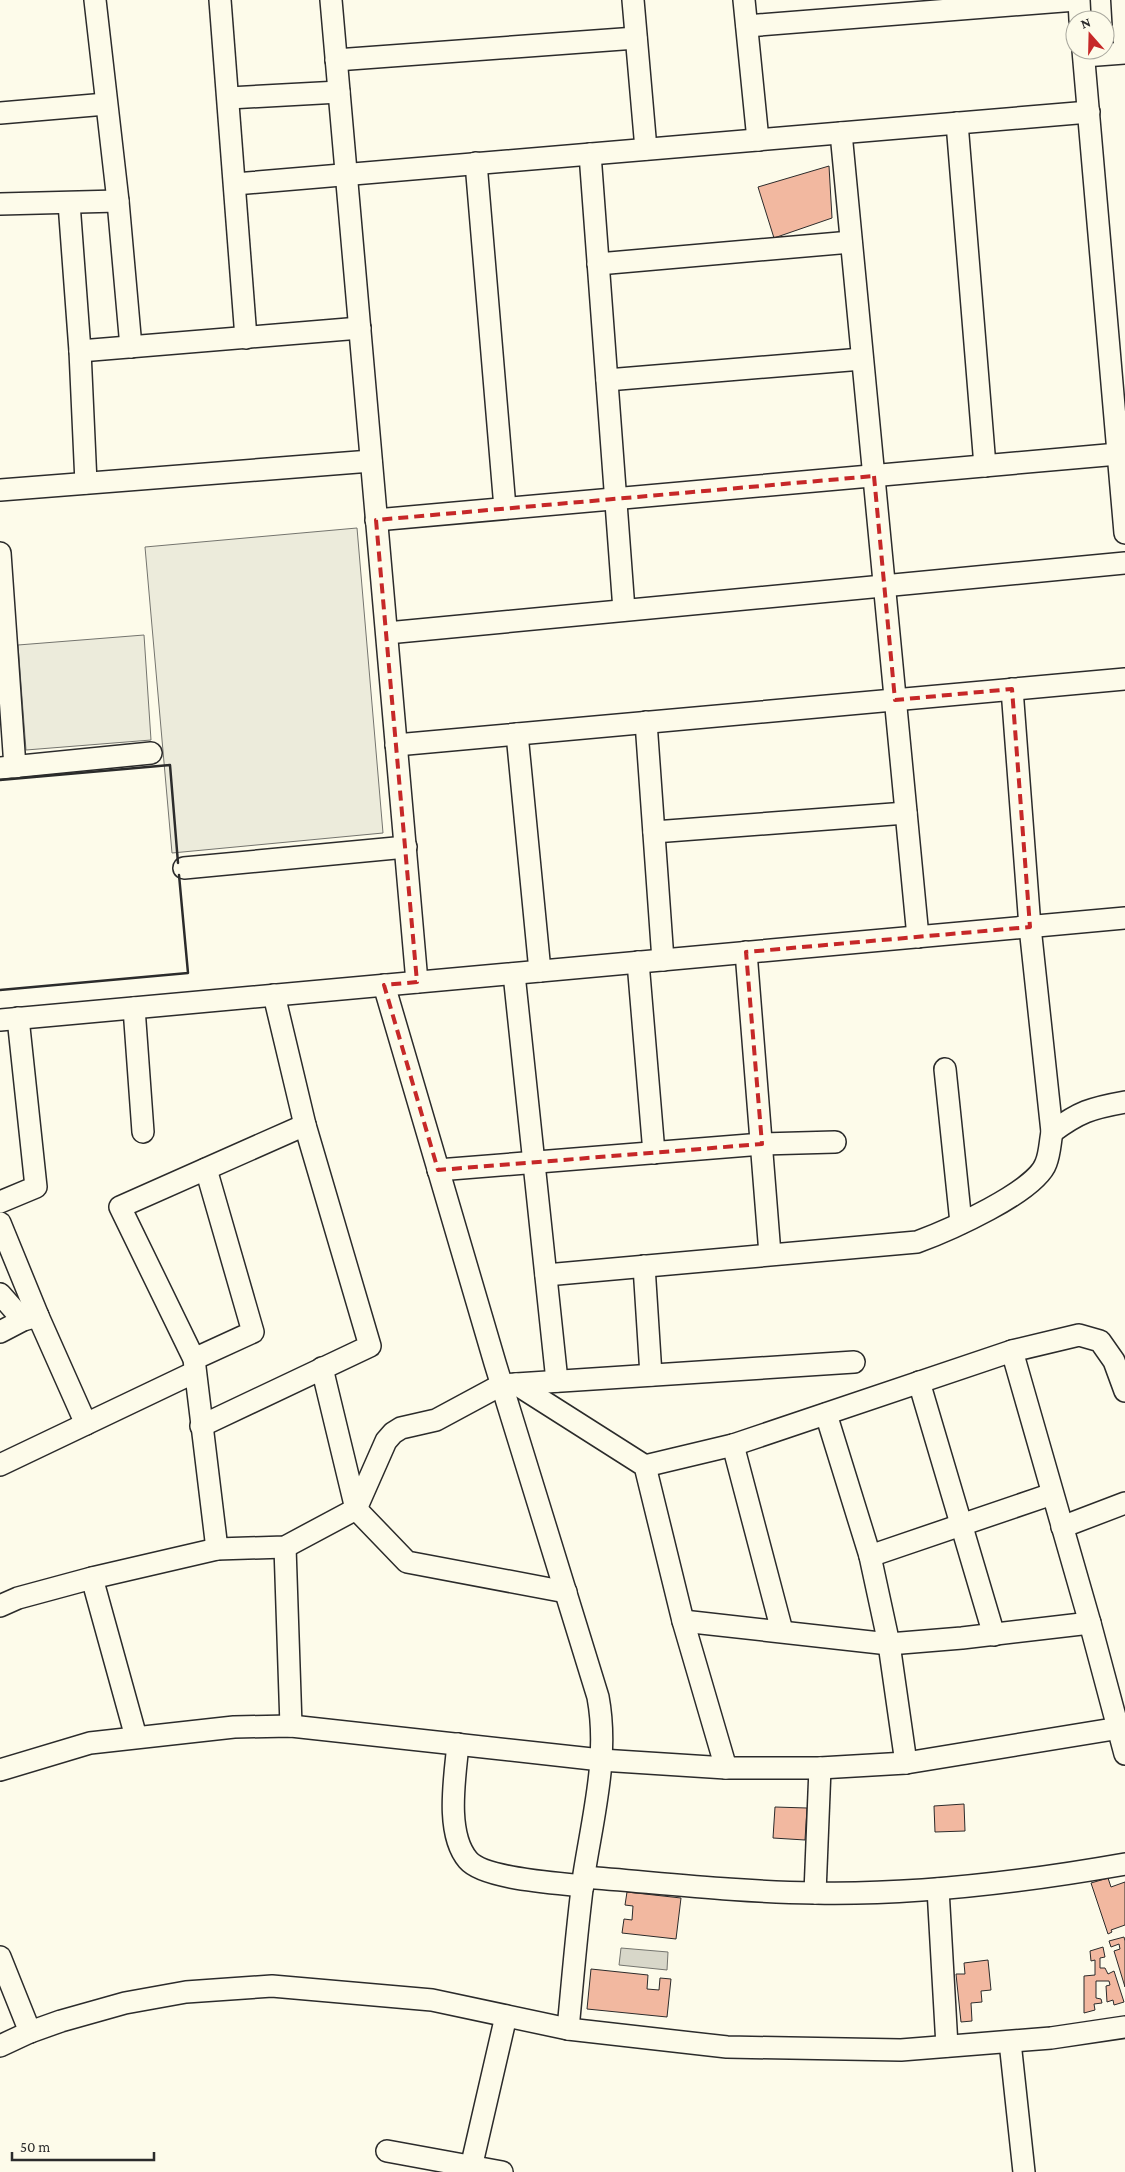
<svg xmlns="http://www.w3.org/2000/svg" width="1125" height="2172" font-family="'Crimson Pro',serif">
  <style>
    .green { fill: #ecebdb; stroke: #74746e }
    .water { fill: #d8d7c9; stroke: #74746e }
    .building { fill: #f2b8a0; stroke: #2b2b2b }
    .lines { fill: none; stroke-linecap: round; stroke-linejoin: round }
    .minor-casing { stroke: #2b2b2b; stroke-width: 24 }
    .minor { stroke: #fdfbea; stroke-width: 21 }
    .wall { stroke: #2b2b2b; stroke-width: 2.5 }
    .marked { fill: none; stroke: #c62828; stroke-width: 4; stroke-dasharray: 10 6; stroke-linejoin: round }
  </style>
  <rect width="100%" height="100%" fill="#fdfbea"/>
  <g class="green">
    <polygon points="357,528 383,833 172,853 145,547"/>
    <polygon points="144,635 151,740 26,750 18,645"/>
  </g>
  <polygon class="water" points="621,1948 668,1952 667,1970 619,1965"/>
  <g class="building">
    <polygon points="829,166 832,218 774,238 758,187"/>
    <polygon points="964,1804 965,1831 935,1832 934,1806"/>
    <polygon points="775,1807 807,1808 805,1840 773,1838"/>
    <polygon points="1108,1878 1111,1887 1125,1882 1125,1925 1111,1930 1112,1932 1108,1934 1091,1883"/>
    <polygon points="627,1892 681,1898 676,1939 622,1933 624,1919 632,1920 633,1906 625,1905"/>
    <polygon points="1124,1937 1125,1941 1125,1987 1114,1951 1120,1949 1119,1944 1111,1947 1109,1941"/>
    <polygon points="1103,1947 1105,1957 1100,1958 1100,1968 1105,1968 1108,1974 1114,1971 1124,2002 1114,2005 1113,2000 1107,2002 1106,1986 1110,1985 1109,1981 1096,1981 1096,1998 1101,1999 1102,2003 1094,2004 1095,2010 1084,2013 1084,1976 1095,1975 1095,1960 1091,1961 1090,1951"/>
    <polygon points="988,1960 991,1990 981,1991 982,2002 971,2003 972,2021 961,2022 956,1974 965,1974 964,1963"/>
    <polygon points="591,1969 648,1975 647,1989 659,1990 660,1978 671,1979 667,2017 587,2009"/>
  </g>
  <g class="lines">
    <defs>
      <g id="minor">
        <polyline points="95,0 118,201 131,347"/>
        <polyline points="220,0 246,338"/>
        <polyline points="331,0 417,982"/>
        <polyline points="633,0 646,149"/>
        <polyline points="744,0 758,140"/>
        <polyline points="1079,0 1080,20"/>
        <polyline points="1122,0 1125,51"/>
        <polyline points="747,26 1076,0"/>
        <polyline points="1083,50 1125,533"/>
        <polyline points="1084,56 1125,53"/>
        <polyline points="336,60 636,38"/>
        <polyline points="229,98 339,92"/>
        <polyline points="0,113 106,104"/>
        <polyline points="957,123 985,466"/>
        <polyline points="841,133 918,937"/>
        <polyline points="590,154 624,610"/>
        <polyline points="476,163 505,508"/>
        <polyline points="235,184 1089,112"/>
        <polyline points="69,203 80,351 86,483"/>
        <polyline points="0,204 118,201"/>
        <polyline points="598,264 851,242"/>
        <polyline points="80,351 360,328"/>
        <polyline points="607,380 862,359"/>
        <polyline points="0,490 371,461"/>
        <polyline points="376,520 1118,454"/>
        <polyline points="0,553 15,767"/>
        <polyline points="387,633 1125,563"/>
        <polyline points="646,722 663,960"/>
        <polyline points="517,734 540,971"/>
        <polyline points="396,745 1125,679"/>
        <polyline points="0,768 151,753"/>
        <polyline points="654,832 906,813"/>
        <polyline points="184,868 406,847"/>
        <polyline points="746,952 770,1254"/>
        <polyline points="638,962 654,1153"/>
        <polyline points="514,974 557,1381"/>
        <path d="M384,985L495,1363L598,1697C609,1756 593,1816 584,1874C577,1925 573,1977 568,2029"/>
        <polyline points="134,1008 143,1132"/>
        <polyline points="0,1020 1125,918"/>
        <polyline points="945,1069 961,1223"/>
        <path d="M1052,1132C1079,1112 1091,1108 1125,1102"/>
        <polyline points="438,1170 762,1144 835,1142"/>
        <polyline points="0,1202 36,1187 18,1018"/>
        <polyline points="0,1223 38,1316 86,1424"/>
        <polyline points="644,1266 651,1375"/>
        <path d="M546,1275L917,1242C947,1231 1036,1192 1046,1163C1050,1153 1050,1142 1052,1132L1030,927L1012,689"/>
        <polyline points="0,1294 23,1320"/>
        <polyline points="0,1332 23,1320 38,1316"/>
        <polyline points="1012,1351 1090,1623 1125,1754"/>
        <polyline points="194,1359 253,1332 206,1169"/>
        <polyline points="322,1368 356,1509 407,1562 566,1592"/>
        <polyline points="919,1382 994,1635"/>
        <polyline points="516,1384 645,1466 683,1621 726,1768"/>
        <polyline points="826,1414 870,1556 889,1644 906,1763"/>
        <polyline points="201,1426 370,1346 305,1125 274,995"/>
        <polyline points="733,1445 782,1631"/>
        <polyline points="0,1465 195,1372"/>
        <polyline points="645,1466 733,1445 1012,1351 1079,1335 1100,1341 1114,1361 1125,1391"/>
        <polyline points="1062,1527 1125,1503"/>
        <polyline points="285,1547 291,1726"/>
        <polyline points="217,1549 194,1359 120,1207 305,1125"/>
        <polyline points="870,1556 1052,1494"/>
        <polyline points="92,1578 136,1737"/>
        <polyline points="0,1606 18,1598 92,1578 217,1549 285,1547 356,1509 386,1441 393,1433 401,1428 436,1420 501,1385 854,1362"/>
        <polyline points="683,1621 889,1644 962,1638 1090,1623"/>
        <path d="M458,1744C455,1777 445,1833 468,1860C484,1879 558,1883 583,1886"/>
        <polyline points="0,1770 90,1743 234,1727 291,1726 601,1760 726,1768 820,1768 906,1763 1125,1727"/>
        <path d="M584,1877C661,1883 738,1892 815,1893C919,1895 1023,1882 1125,1864"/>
        <polyline points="938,1889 947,2046"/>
        <polyline points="815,1893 820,1768"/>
        <polyline points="0,1957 30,2032"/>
        <polyline points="1010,2042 1024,2172"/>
        <polyline points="0,2046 30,2032 61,2021 125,2003 186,1992 272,1986 432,2000 568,2029 727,2047 901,2050 1051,2038 1125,2027"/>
        <polyline points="387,2151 502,2172"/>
        <polyline points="470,2172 506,2016"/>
      </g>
    </defs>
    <use href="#minor" class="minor-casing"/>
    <use href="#minor" class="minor"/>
    <g class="wall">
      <polyline points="0,780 170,765 178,863"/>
      <polyline points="0,990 188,973 179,875"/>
    </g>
  </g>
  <path class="marked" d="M874,476L895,700L1012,689L1030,927L746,952L762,1144L438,1170L384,985L417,982L376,520Z"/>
  <g transform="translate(1090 35) rotate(340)"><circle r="24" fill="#fdfbea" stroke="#a9a89e"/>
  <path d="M0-4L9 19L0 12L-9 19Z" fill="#c62828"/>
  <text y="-8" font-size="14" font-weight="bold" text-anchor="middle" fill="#2b2b2b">N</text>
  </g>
  <path d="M12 2152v8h142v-8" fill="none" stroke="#2b2b2b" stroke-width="2.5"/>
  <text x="20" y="2152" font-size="15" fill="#2b2b2b" stroke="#fdfbea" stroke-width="4" paint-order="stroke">50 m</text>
</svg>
